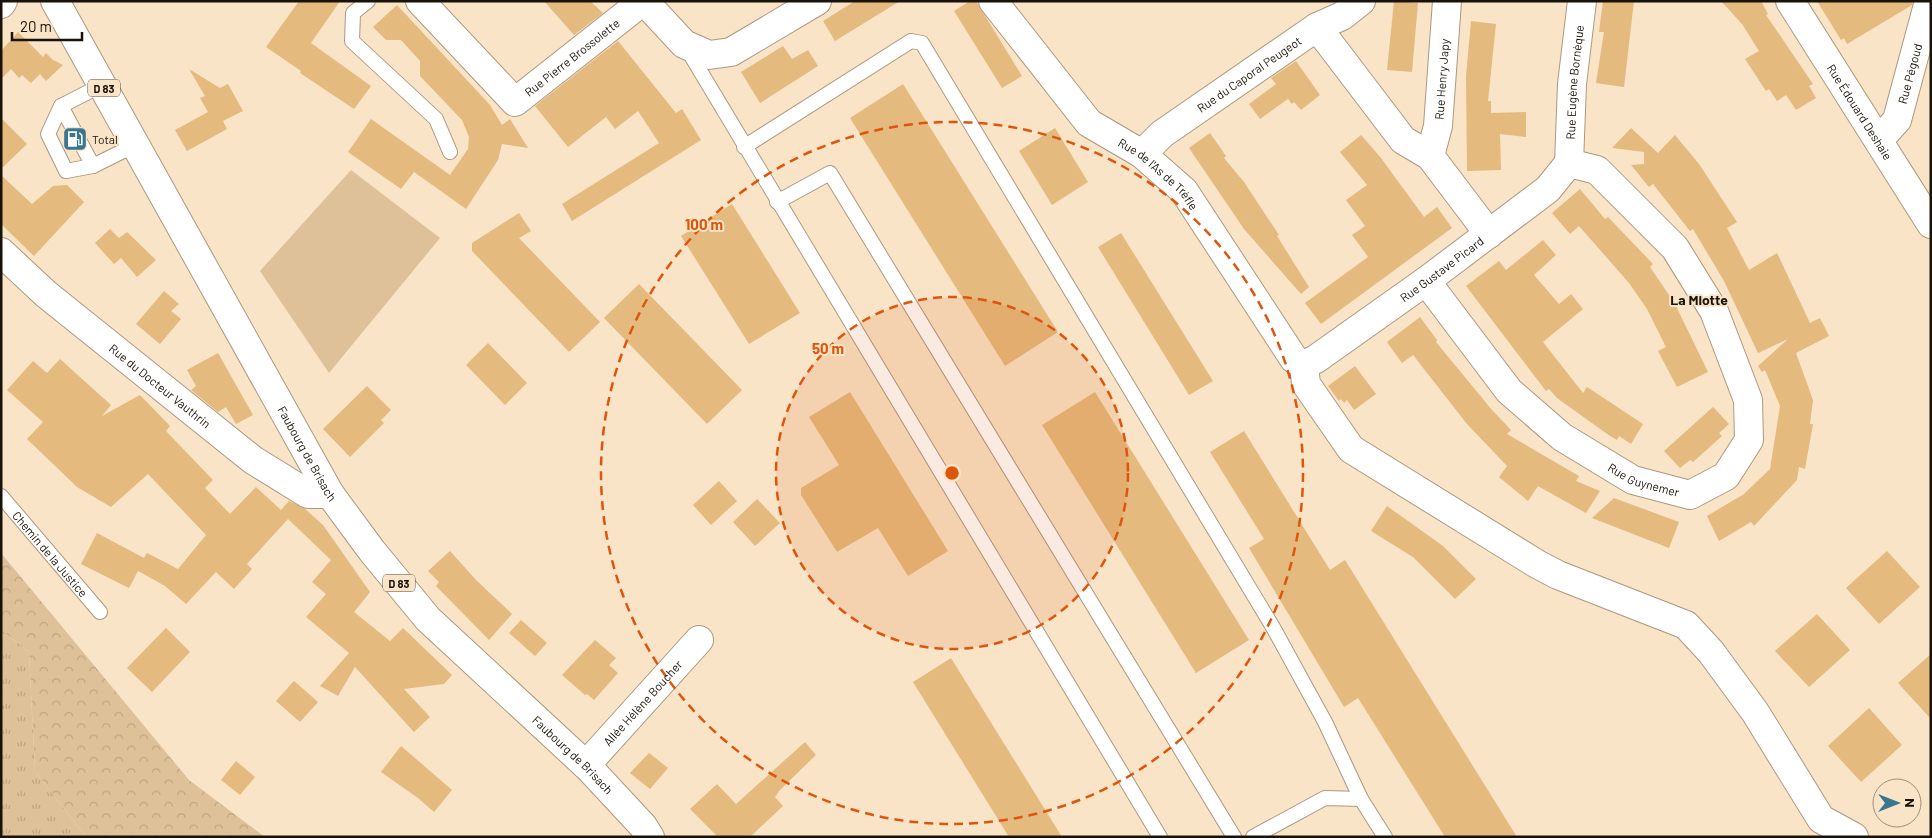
<svg xmlns="http://www.w3.org/2000/svg" width="1932" height="838" font-family="Barlow,sans-serif">
  <style>
    .grass { fill: url(#grass-tufts) }
    .forest { fill: url(#forest-crowns) }
    .park { fill: #dec199 }
    .building { fill: #e4ba7e }
    .lines { fill: none; stroke-linecap: round; stroke-linejoin: round }
    .service-casing { stroke: #ac987e; stroke-width: 16 }
    .minor-casing { stroke: #ac987e; stroke-width: 30 }
    .primary-casing { stroke: #ac987e; stroke-width: 30 }
    .service { stroke: #fff; stroke-width: 14 }
    .minor { stroke: #fff; stroke-width: 28 }
    .primary { stroke: #fff; stroke-width: 28 }
    .ring { fill: none; stroke: #de550c; stroke-width: 2.5; stroke-dasharray: 9 6 }
    .labels { text-anchor: middle; dominant-baseline: central; stroke-width: 4; stroke-linejoin: round; paint-order: stroke }
    .shield { fill: #f9e4c7; stroke: #5c5141; stroke-width: 1 }
    .shield-label { font-size: 11px; font-weight: bold; fill: #191208 }
    .street-label { font-size: 12px; fill: #191208; stroke: #f9e4c7 }
    .poi-label { font-size: 12px; fill: #191208; stroke: #f9e4c7; text-anchor: start }
    .neighbourhood-label { font-size: 14px; font-weight: bold; fill: #191208; stroke: #f9e4c7 }
    .centre { fill: #de550c; stroke: #f9e4c7; stroke-width: 2.5 }
    .ring-label { font-size: 15px; text-anchor: middle; font-weight: bold; fill: #de550c; stroke: #f9e4c7; stroke-width: 4; stroke-linejoin: round; paint-order: stroke }
  </style>
  <defs>
    <pattern id="grass-tufts" width="24" height="20" patternUnits="userSpaceOnUse" patternTransform="scale(1.25)"><rect width="24" height="20" fill="#dec199"/><path d="M3 7l-1-3M5 7V3M7 7l1-3M15 17l-1-3M17 17v-4M19 17l1-3" fill="none" stroke="#bea582"/></pattern>
    <pattern id="forest-crowns" width="20" height="18" patternUnits="userSpaceOnUse" patternTransform="scale(1.25)"><rect width="20" height="18" fill="#dec199"/><path d="M2 6a3 3 0 1 1 6 0M12 15a3 3 0 1 1 6 0" fill="none" stroke="#bea582"/></pattern>
  </defs>
  <rect width="100%" height="100%" fill="#f9e4c7"/>
  <polygon class="grass" points="1,630 29,652 35,771 86,837 1,837"/>
  <polygon class="forest" points="1,553 189,780 265,837 86,837 35,771 29,652 1,630"/>
  <polygon class="park" points="351,170 440,238 329,373 260,271"/>
  <g class="building">
    <polygon points="299,1 340,1 311,43 371,86 354,109 300,73 301,71 266,47"/>
    <polygon points="544,1 590,1 603,13 574,35"/>
    <polygon points="855,1 900,1 835,41 823,21"/>
    <polygon points="970,1 976,1 1022,76 1002,88 954,11"/>
    <polygon points="1394,1 1418,3 1412,72 1387,70"/>
    <polygon points="1603,1 1634,1 1624,87 1596,83 1604,32 1599,32"/>
    <polygon points="1721,1 1761,1 1768,14 1766,15 1813,84 1809,86 1816,98 1796,110 1786,95 1777,101 1769,89 1766,91 1745,59 1759,51 1742,24"/>
    <polygon points="1817,1 1913,1 1912,5 1847,44 1844,38 1841,40"/>
    <polygon points="397,5 490,105 502,125 510,119 528,148 502,144 498,160 466,209 414,172 401,189 348,152 371,119 450,175 468,149 469,137 462,120 420,76 420,61 401,40 386,40 373,27"/>
    <polygon points="1471,21 1496,24 1488,101 1491,101 1491,113 1526,112 1526,137 1500,134 1501,170 1467,171 1466,76"/>
    <polygon points="18,32 43,57 46,53 53,60 63,65 46,81 40,74 31,83 22,75 19,78 11,69 1,79 1,51"/>
    <polygon points="618,41 676,113 682,109 701,140 572,221 562,204 659,143 638,111 615,129 606,117 568,147 535,106"/>
    <polygon points="783,46 792,59 808,50 818,66 760,103 741,72"/>
    <polygon points="1296,61 1320,95 1301,110 1294,102 1292,104 1288,99 1260,119 1249,104 1276,84 1271,78"/>
    <polygon points="189,69 220,88 228,84 243,111 223,121 227,129 187,151 175,130 208,112 200,98 205,96"/>
    <polygon points="903,84 1058,332 1005,366 850,118"/>
    <polygon points="1,118 27,144 1,169"/>
    <polygon points="1055,128 1088,182 1052,205 1019,151"/>
    <polygon points="1631,128 1658,153 1675,135 1699,164 1737,222 1727,228 1749,270 1777,253 1810,323 1820,318 1829,336 1796,353 1813,400 1810,424 1813,424 1805,469 1799,467 1797,480 1754,526 1751,522 1719,541 1707,516 1744,494 1770,469 1780,406 1765,370 1762,372 1758,366 1788,339 1758,353 1724,281 1693,229 1690,231 1653,184 1649,187 1631,165 1644,164 1644,152 1612,148"/>
    <polygon points="1210,133 1226,156 1224,158 1244,182 1279,235 1277,236 1309,287 1301,294 1244,229 1189,148"/>
    <polygon points="1361,135 1381,158 1424,217 1437,207 1452,228 1321,324 1305,303 1368,257 1352,235 1365,226 1346,200 1367,185 1340,152"/>
    <polygon points="1,175 32,204 53,186 67,185 84,202 34,256 1,224"/>
    <polygon points="1580,189 1605,219 1608,217 1653,264 1650,267 1675,304 1708,372 1677,387 1658,351 1666,347 1647,309 1629,283 1579,226 1570,234 1552,213"/>
    <polygon points="732,204 800,313 749,344 681,236"/>
    <polygon points="519,213 531,231 519,238 600,322 569,352 472,251 472,243"/>
    <polygon points="110,229 119,238 127,232 156,260 137,277 121,258 114,264 95,243"/>
    <polygon points="1121,233 1213,381 1189,395 1098,247"/>
    <polygon points="1543,240 1556,255 1534,275 1559,304 1571,294 1583,309 1543,342 1583,393 1587,387 1643,424 1631,444 1619,436 1617,440 1610,436 1557,398 1549,389 1546,391 1466,286 1499,261 1506,270"/>
    <polygon points="639,284 742,390 707,424 604,318"/>
    <polygon points="164,291 179,304 171,311 181,319 160,344 136,324"/>
    <polygon points="1420,317 1437,340 1436,342 1492,410 1511,430 1507,434 1579,476 1576,481 1600,491 1586,513 1538,486 1528,501 1499,477 1507,466 1467,424 1413,355 1402,363 1387,342"/>
    <polygon points="488,343 527,383 505,405 466,365"/>
    <polygon points="218,353 253,415 236,424 226,407 218,412 191,390 196,386 187,370"/>
    <polygon points="60,359 111,405 102,416 140,395 170,426 166,431 213,480 205,488 230,514 256,487 281,510 289,501 304,508 323,525 370,592 354,612 390,641 403,628 452,675 444,684 404,689 430,717 414,732 355,667 338,696 320,686 349,653 306,617 326,594 312,582 331,560 288,519 247,564 252,569 234,589 216,572 186,604 165,586 138,571 129,588 81,564 97,533 144,558 147,553 178,569 206,535 148,474 111,507 77,487 27,439 43,422 7,390 33,361 47,373"/>
    <polygon points="1355,366 1376,394 1354,410 1347,400 1344,403 1341,399 1339,401 1328,386"/>
    <polygon points="367,386 391,410 381,420 384,423 350,457 323,429"/>
    <polygon points="850,392 948,551 908,576 878,528 837,552 801,495 801,488 839,465 809,417"/>
    <polygon points="1095,392 1249,640 1196,673 1042,425"/>
    <polygon points="1713,407 1729,424 1719,433 1722,436 1693,462 1690,460 1680,468 1664,451"/>
    <polygon points="1244,431 1330,570 1345,560 1517,837 1445,837 1358,698 1344,707 1249,548 1264,539 1210,452"/>
    <polygon points="719,481 737,501 711,525 693,505"/>
    <polygon points="1614,498 1679,522 1669,548 1592,518"/>
    <polygon points="757,499 780,523 755,546 733,522"/>
    <polygon points="1387,506 1443,546 1476,579 1455,599 1413,557 1371,531"/>
    <polygon points="450,551 477,581 512,614 489,640 436,586 439,582 428,571"/>
    <polygon points="1887,551 1920,587 1879,624 1846,588"/>
    <polygon points="1817,614 1850,650 1809,687 1775,651"/>
    <polygon points="521,620 547,643 535,656 509,633"/>
    <polygon points="166,628 190,652 152,692 127,668"/>
    <polygon points="595,640 616,658 609,665 618,673 594,700 587,694 585,695 562,675"/>
    <polygon points="1931,654 1931,719 1898,683"/>
    <polygon points="951,658 1062,837 1009,837 913,682"/>
    <polygon points="294,681 318,702 300,722 276,701"/>
    <polygon points="1869,708 1902,745 1861,782 1828,746"/>
    <polygon points="805,742 816,755 780,790 775,797 783,806 750,837 718,837 690,809 717,784 736,804"/>
    <polygon points="401,746 452,790 434,812 418,798 381,772"/>
    <polygon points="649,753 668,768 650,789 630,773"/>
    <polygon points="236,761 255,777 240,795 221,780"/>
  </g>
  <g class="lines">
    <defs>
      <g id="service">
        <polyline points="368,1 353,13 352,41 436,119 450,152"/>
        <polyline points="687,49 1160,837"/>
        <polyline points="102,85 61,106 48,134 66,171 93,166 135,145"/>
        <polyline points="61,106 93,166"/>
        <polyline points="744,147 911,41 922,43 1274,629 1325,722 1361,799"/>
        <polyline points="777,202 830,173 1234,837"/>
        <path id="s1" d="M1,496L100,612"/>
        <polyline points="1253,837 1325,798 1361,799 1385,837"/>
      </g>
      <g id="minor">
        <path id="s2" d="M420,1L515,102L643,1"/>
        <polyline points="644,1 684,44 709,55 731,52 817,1"/>
        <path id="s3" d="M993,1L1089,123L1142,154L1184,191L1294,359L1304,365"/>
        <path id="s4" d="M1790,1L1931,224"/>
        <polyline points="1317,27 1403,140 1430,156 1489,234"/>
        <path id="s5" d="M1879,140L1897,120L1929,1"/>
        <path id="s6" d="M1142,154L1162,134L1317,27L1342,16L1361,1"/>
        <path id="s7" d="M1430,156L1438,126L1447,1"/>
        <path id="s8" d="M1569,163L1572,84L1582,1"/>
        <path id="s9" d="M1,252L46,294L253,460L308,494H330"/>
        <path id="s10" d="M1426,281L1509,391L1562,437L1633,480L1690,495L1726,476L1749,440L1748,400L1714,311L1675,248L1597,170L1569,163"/>
        <polyline points="1304,365 1306,384 1351,449 1537,564 1558,575 1686,625 1711,652 1755,712 1821,819 1854,837"/>
        <path id="s11" d="M1304,365L1316,359L1426,281L1548,189L1569,163"/>
        <path id="s12" d="M586,765L699,640"/>
      </g>
      <g id="primary">
        <path id="s13" d="M55,1L330,494L372,551L428,619L589,768L643,826L650,837"/>
        <polyline points="1,4 3,1"/>
      </g>
    </defs>
    <use href="#service" class="service-casing"/>
    <use href="#minor" class="minor-casing"/>
    <use href="#primary" class="primary-casing"/>
    <use href="#service" class="service"/>
    <use href="#minor" class="minor"/>
    <use href="#primary" class="primary"/>
  </g>
  <circle cx="952" cy="473" r="176" fill="#de550c" fill-opacity=".12"/>
  <g class="ring">
    <circle cx="952" cy="473" r="176"/>
    <circle cx="952" cy="473" r="351"/>
  </g>
  <defs>
    <symbol id="fuel-square" viewBox="-11 -11 22 22"><rect x="-9" y="-9" width="18" height="18" rx="4" fill="#3a778e" stroke="#f9e4c7"/><path d="M-5.5-6h7V0h2V4h1.3V-2.5L3-4.5l.8-.8L6-3V5H2.5V1h-1V6h-7ZM-4.2-4.7v3.2H.2V-4.7Z" fill="#fff"/></symbol>
  </defs>
  <g fill-rule="evenodd">
    <use href="#fuel-square" x="61" y="125" width="28" height="28"/>
  </g>
  <g class="labels">
    <g class="shield">
      <rect x="88" y="79.5" width="32" height="17" rx="4"/>
      <rect x="383" y="574.5" width="32" height="17" rx="4"/>
    </g>
    <g class="shield-label">
      <text x="104" y="88">D 83</text>
      <text x="399" y="583">D 83</text>
    </g>
    <g class="street-label">
      <text stroke="none"><textPath href="#s2" startOffset="211">Rue Pierre Brossolette</textPath></text>
      <text stroke="none"><textPath href="#s6" startOffset="134">Rue du Caporal Peugeot</textPath></text>
      <text stroke="none"><textPath href="#s5" startOffset="75">Rue Pégoud</textPath></text>
      <text stroke="none"><textPath href="#s7" startOffset="78">Rue Henry Japy</textPath></text>
      <text stroke="none"><textPath href="#s8" startOffset="81">Rue Eugène Bornèque</textPath></text>
      <text stroke="none"><textPath href="#s4" startOffset="131">Rue Édouard Deshaie</textPath></text>
      <text stroke="none"><textPath href="#s3" startOffset="242">Rue de l'As de Trèfle</textPath></text>
      <text stroke="none"><textPath href="#s11" startOffset="168">Rue Gustave Picard</textPath></text>
      <text stroke="none"><textPath href="#s9" startOffset="208">Rue du Docteur Vauthrin</textPath></text>
      <text stroke="none"><textPath href="#s13" startOffset="518">Faubourg de Brisach</textPath></text>
      <text stroke="none"><textPath href="#s10" startOffset="301">Rue Guynemer</textPath></text>
      <text stroke="none"><textPath href="#s1" startOffset="76">Chemin de la Justice</textPath></text>
      <text stroke="none"><textPath href="#s12" startOffset="84">Allée Hélène Boucher</textPath></text>
      <text stroke="none"><textPath href="#s13" startOffset="922">Faubourg de Brisach</textPath></text>
    </g>
    <g class="poi-label">
      <text x="92" y="139">Total</text>
    </g>
    <g class="neighbourhood-label">
      <text x="1699" y="299">La Miotte</text>
    </g>
  </g>
  <circle cx="952" cy="473" r="8" class="centre"/>
  <g class="ring-label">
    <text x="704" y="230">100 m</text>
    <text x="828" y="354">50 m</text>
  </g>
  <rect width="1932" height="838" fill="none" stroke="#191208" stroke-width="5"/>
  <g transform="translate(1897 803) rotate(90)"><circle r="24" fill="#f9e4c7" stroke="#9f907b"/>
  <path d="M0-4L9 19L0 12L-9 19Z" fill="#3a778e"/>
  <text y="-8" font-size="14" font-weight="bold" text-anchor="middle" fill="#191208">N</text>
  </g>
  <path d="M12 32v8h70v-8" fill="none" stroke="#191208" stroke-width="2.5"/>
  <text x="20" y="32" font-size="15" fill="#191208" stroke="#f9e4c7" stroke-width="4" paint-order="stroke">20 m</text>
</svg>
